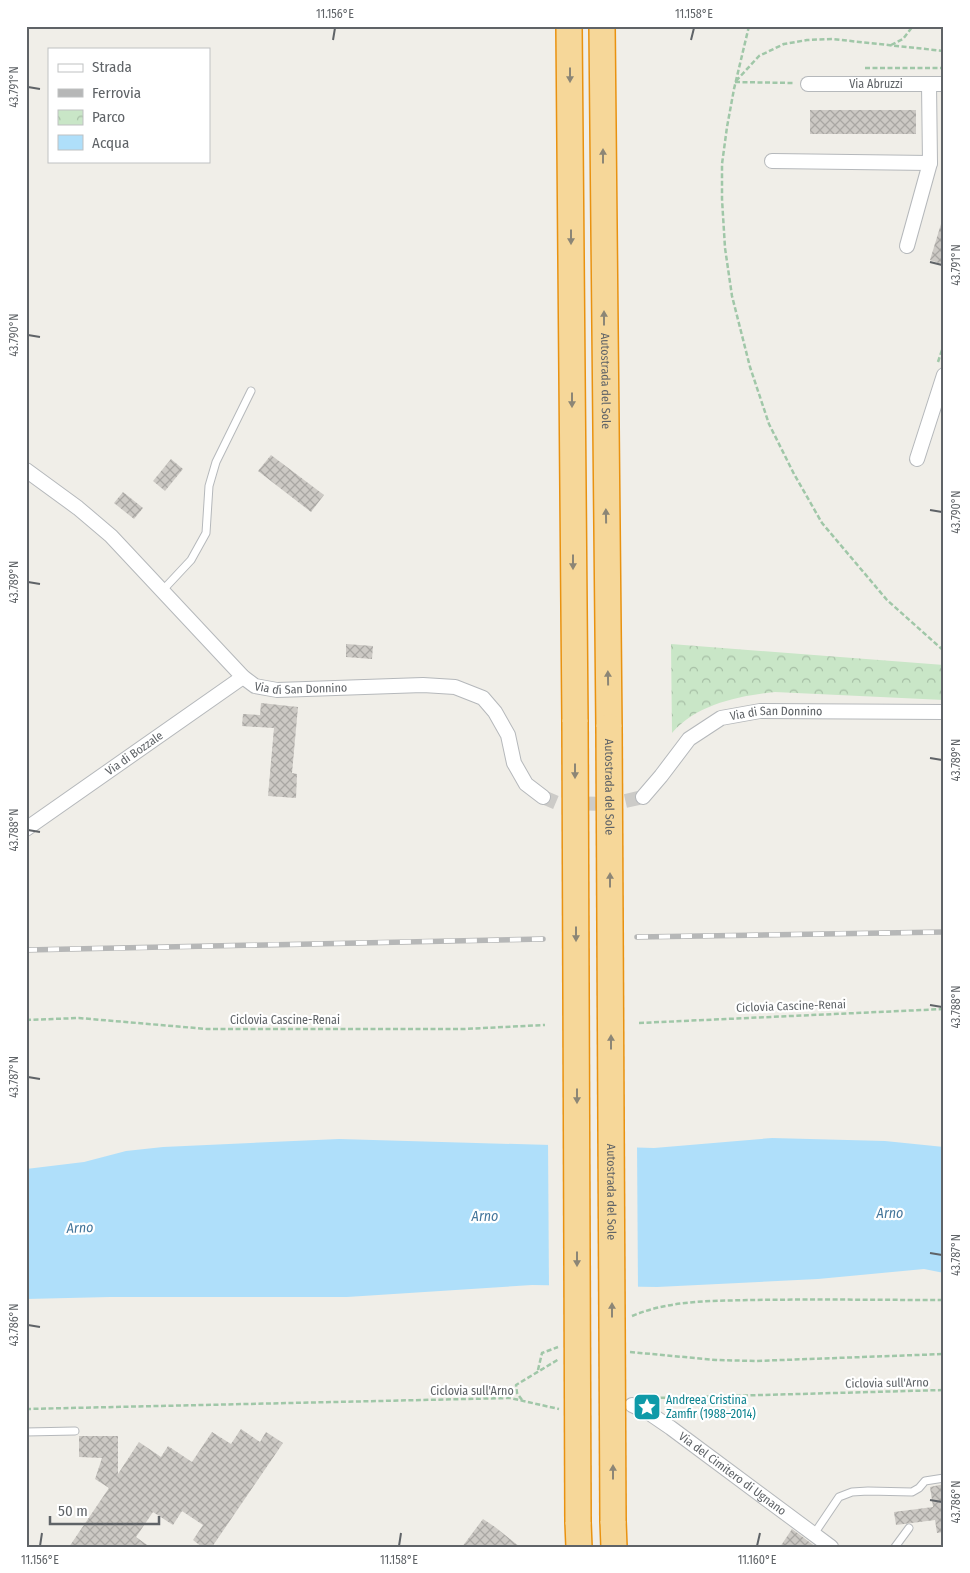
<svg xmlns="http://www.w3.org/2000/svg" width="970" height="1573" font-family="'Fira Sans Condensed',sans-serif">
  <style>
    .park { fill: url(#park-crowns) }
    .water { fill: #afdffa }
    .pier { fill: #f0eee8 }
    .building { fill: url(#building-cross-hatch) }
    .lines { fill: none; stroke-linecap: round; stroke-linejoin: round }
    .minor-tunnel { stroke: #cccbc8; stroke-width: 14; stroke-dasharray: 14 7; stroke-linecap: butt }
    .service-casing { stroke: #b5b8bb; stroke-width: 9 }
    .minor-casing { stroke: #b5b8bb; stroke-width: 16 }
    .motorway-casing { stroke: #e99210; stroke-width: 28 }
    .path { stroke: #a0c7a8; stroke-width: 2.5; stroke-dasharray: 5 2.5; stroke-linecap: butt }
    .service { stroke: #fff; stroke-width: 7 }
    .minor { stroke: #fff; stroke-width: 14 }
    .motorway { stroke: #f6d799; stroke-width: 25 }
    .rail-casing { stroke: #b6b7b7; stroke-width: 5.5 }
    .rail { stroke: #fff; stroke-width: 4; stroke-dasharray: 11; stroke-linecap: butt }
    .motorway-bridge-casing { stroke: #e99210; stroke-width: 28; stroke-linecap: butt }
    .motorway-bridge { stroke: #f6d799; stroke-width: 25 }
    .oneway { fill: #8c8676 }
    .ticks { fill: none; stroke: #5f6367; stroke-width: 2 }
    .labels { text-anchor: middle; dominant-baseline: central; stroke-width: 4.5; stroke-linejoin: round; paint-order: stroke }
    .street-label { font-size: 12px; fill: #5f6367; stroke: #fff }
    .culture-label { font-size: 12px; fill: #0d838f; stroke: #fff; text-anchor: start }
    .water-label { font-size: 14px; font-style: italic; fill: #44769b; stroke: #fff }
    .neatline { fill: none; stroke: #5f6367; stroke-width: 2 }
    .ticks-label { font-size: 12px; text-anchor: middle; fill: #5f6367 }
  </style>
  <defs>
    <pattern id="park-crowns" width="20" height="18" patternUnits="userSpaceOnUse" patternTransform="scale(1.25)"><rect width="20" height="18" fill="#c9e6c7"/><path d="M2 6a3 3 0 1 1 6 0M12 15a3 3 0 1 1 6 0" fill="none" stroke="#a6bea5"/></pattern>
    <pattern id="building-cross-hatch" width="8" height="8" patternUnits="userSpaceOnUse" patternTransform="scale(1.25)"><rect width="8" height="8" fill="#ccc9c4"/><path d="M0 0l8 8M0 8l8-8" fill="none" stroke="#a9a7a3"/></pattern>
  </defs>
  <rect width="100%" height="100%" fill="#f0eee8"/>
  <path class="park" d="M671,644L944,665V700L775,692C739,696 697,704 672,733Z"/>
  <polygon class="water" points="772,1138 885,1141 944,1147 944,1273 924,1269 818,1279 657,1287 532,1285 347,1297 110,1297 26,1299 26,1169 84,1162 126,1151 163,1147 339,1139 654,1148"/>
  <polygon class="pier" points="548,1142 637,1145 638,1289 549,1288"/>
  <g class="building">
    <rect x="810" y="110" width="106" height="24"/>
    <polygon points="941,224 944,224 944,265 930,260"/>
    <polygon points="271,455 324,495 311,512 258,471"/>
    <polygon points="171,459 183,469 165,491 153,481"/>
    <polygon points="123,492 143,508 134,519 114,503"/>
    <polygon points="346,644 373,646 372,659 346,657"/>
    <polygon points="261,703 298,707 292,773 297,774 296,798 268,796 274,728 242,726 243,714 260,715"/>
    <polygon points="241,1429 260,1442 266,1432 283,1443 212,1547 202,1547 193,1540 203,1525 182,1511 173,1525 153,1512 136,1537 150,1547 69,1547 109,1488 95,1479 102,1458 79,1457 79,1436 118,1436 118,1474 139,1442 161,1457 168,1446 192,1462 212,1432 231,1444"/>
    <polygon points="944,1484 944,1532 937,1533 935,1520 896,1525 894,1512 933,1507 930,1487"/>
    <polygon points="483,1519 495,1527 520,1547 462,1547"/>
    <polygon points="792,1529 816,1547 780,1547"/>
  </g>
  <g class="lines">
    <polyline class="minor-tunnel" points="543,797 557,803 612,804 643,797"/>
    <defs>
      <g id="service">
        <polyline points="162,591 191,560 206,533 209,486 216,462 251,391"/>
        <polyline points="26,1432 75,1431"/>
        <polyline points="814,1534 839,1497 852,1492 868,1491 912,1492 919,1488 925,1481 944,1478"/>
        <polyline points="895,1547 909,1528"/>
      </g>
      <g id="minor">
        <path id="s1" d="M808,84H944"/>
        <polyline points="772,161 930,163"/>
        <polyline points="907,246 930,163 929,84"/>
        <polyline points="917,459 944,375"/>
        <path id="s2" d="M26,470L78,508L111,536L243,677L255,686L277,690L423,685L455,687L483,698L495,712L508,735L514,763L526,784L543,797"/>
        <path id="s3" d="M643,797L661,776L689,739L721,718L760,711L944,712"/>
        <path id="s4" d="M26,829L243,677"/>
        <path id="s5" d="M632,1405L649,1413L671,1428L831,1547"/>
      </g>
      <g id="motorway">
        <polyline points="569,26 575,722"/>
        <path id="s6" d="M602,26L609,727"/>
        <polyline points="613,1521 614,1547"/>
        <polyline points="578,1522 579,1547"/>
      </g>
    </defs>
    <use href="#service" class="service-casing"/>
    <use href="#minor" class="minor-casing"/>
    <use href="#motorway" class="motorway-casing"/>
    <g class="path">
      <polyline points="749,26 734,89 727,127 722,164 722,199 725,248 732,296 750,367 769,424 794,474 822,523 887,600 944,651"/>
      <polyline points="891,45 903,39 913,26"/>
      <polyline points="865,68 944,68"/>
      <polyline points="736,81 759,56 784,44 807,40 832,39 944,51"/>
      <polyline points="735,82 794,83"/>
      <polyline points="938,362 944,344"/>
      <polyline points="26,1020 79,1018 207,1029 465,1029 545,1025"/>
      <polyline points="639,1023 944,1009"/>
      <path d="M632,1316C670,1300 712,1301 753,1300C816,1299 880,1300 944,1300"/>
      <polyline points="630,1352 716,1360 755,1361 944,1354"/>
      <polyline points="538,1370 542,1353 558,1347"/>
      <polyline points="653,1398 944,1390"/>
      <polyline points="522,1400 517,1393 516,1385 559,1359"/>
      <polyline points="26,1409 510,1398 559,1409"/>
    </g>
    <use href="#service" class="service"/>
    <use href="#minor" class="minor"/>
    <use href="#motorway" class="motorway"/>
    <defs>
      <g id="rail">
        <polyline points="637,937 944,932"/>
        <polyline points="26,950 543,939"/>
      </g>
    </defs>
    <use href="#rail" class="rail-casing"/>
    <use href="#rail" class="rail"/>
    <defs>
      <g id="motorway-bridge">
        <polyline points="575,722 578,1522"/>
        <path id="s7" d="M609,727L613,1521"/>
      </g>
    </defs>
    <use href="#motorway-bridge" class="motorway-bridge-casing"/>
    <use href="#motorway-bridge" class="motorway-bridge"/>
  </g>
  <defs><path id="oneway-solid" d="M-6-.8H1V-3.2L6.5 0L1 3.2V.8H-6Z" transform="scale(1.25)"/></defs>
  <g class="oneway">
    <use href="#oneway-solid" transform="translate(570 75) rotate(90)"/>
    <use href="#oneway-solid" transform="translate(603 156) rotate(-90)"/>
    <use href="#oneway-solid" transform="translate(571 237) rotate(90)"/>
    <use href="#oneway-solid" transform="translate(604 318) rotate(-90)"/>
    <use href="#oneway-solid" transform="translate(572 400) rotate(90)"/>
    <use href="#oneway-solid" transform="translate(606 516) rotate(-91)"/>
    <use href="#oneway-solid" transform="translate(573 562) rotate(90)"/>
    <use href="#oneway-solid" transform="translate(608 678) rotate(-91)"/>
    <use href="#oneway-solid" transform="translate(575 771) rotate(90)"/>
    <use href="#oneway-solid" transform="translate(610 880) rotate(-90)"/>
    <use href="#oneway-solid" transform="translate(576 934) rotate(90)"/>
    <use href="#oneway-solid" transform="translate(611 1042) rotate(-90)"/>
    <use href="#oneway-solid" transform="translate(577 1096) rotate(90)"/>
    <use href="#oneway-solid" transform="translate(577 1259) rotate(90)"/>
    <use href="#oneway-solid" transform="translate(612 1310) rotate(-90)"/>
    <use href="#oneway-solid" transform="translate(613 1472) rotate(-90)"/>
  </g>
  <path class="ticks" d="M333,40L335,28M691,40L694,28M28,87L40,89M930,262L942,265M28,335L40,337M930,510L942,512M28,582L40,584M930,758L942,760M28,830L40,832M930,1005L942,1007M28,1077L40,1079M930,1253L942,1255M28,1325L40,1327M930,1500L942,1502M40,1546L42,1533M399,1546L401,1533M757,1546L760,1533"/>
  <defs>
    <symbol id="sight-square" viewBox="-11 -11 22 22"><rect x="-9" y="-9" width="18" height="18" rx="4" fill="#0f9aa8" stroke="#fff"/><path d="M0-6L1.8-2.2L6-1.7L2.9 1.2L3.7 5.4L0 3.3L-3.7 5.4L-2.9 1.2L-6-1.7L-1.8-2.2Z" fill="#fff"/></symbol>
  </defs>
  <g fill-rule="evenodd">
    <use href="#sight-square" x="631" y="1391" width="32" height="32"/>
  </g>
  <g class="labels">
    <g class="street-label">
      <text stroke="none"><textPath href="#s1" startOffset="68">Via Abruzzi</textPath></text>
      <text stroke="none"><textPath href="#s6" startOffset="355">Autostrada del Sole</textPath></text>
      <text stroke="none"><textPath href="#s2" startOffset="362">Via di San Donnino</textPath></text>
      <text stroke="none"><textPath href="#s3" startOffset="168">Via di San Donnino</textPath></text>
      <text stroke="none"><textPath href="#s4" startOffset="132">Via di Bozzale</textPath></text>
      <text stroke="none"><textPath href="#s7" startOffset="60">Autostrada del Sole</textPath></text>
      <text transform="translate(791 1006) rotate(-2)">Ciclovia Cascine-Renai</text>
      <text x="285" y="1020">Ciclovia Cascine-Renai</text>
      <text stroke="none"><textPath href="#s7" startOffset="465">Autostrada del Sole</textPath></text>
      <text transform="translate(887 1383) rotate(-1)">Ciclovia sull'Arno</text>
      <text x="472" y="1391">Ciclovia sull'Arno</text>
      <text stroke="none"><textPath href="#s5" startOffset="122">Via del Cimitero di Ugnano</textPath></text>
    </g>
    <g class="culture-label">
      <text x="666" y="1400">Andreea Cristina<tspan x="666" dy="14">Zamfir (1988–2014)</tspan></text>
    </g>
    <g class="water-label">
      <text x="890" y="1213">Arno</text>
      <text x="485" y="1216">Arno</text>
      <text transform="translate(80 1228) rotate(-2)">Arno</text>
    </g>
  </g>
  <rect width="970" height="1573" fill="none" stroke="#ffffff" stroke-width="55"/>
  <rect x="48" y="48" width="162" height="115" fill="#ffffff" stroke="#bfc1c2"/>
  <rect x="58" y="64" width="25" height="8" fill="#ffffff" stroke="#bfc1c2"/>
  <text x="92" y="72" font-size="15" fill="#5f6367">Strada</text>
  <rect x="58" y="89" width="25" height="8" fill="#b6b7b7" stroke="#bfc1c2"/>
  <text x="92" y="98" font-size="15" fill="#5f6367">Ferrovia</text>
  <rect x="58" y="110" width="25" height="15" fill="url(#park-crowns)" stroke="#bfc1c2"/>
  <text x="92" y="122" font-size="15" fill="#5f6367">Parco</text>
  <rect x="58" y="135" width="25" height="15" fill="#afdffa" stroke="#bfc1c2"/>
  <text x="92" y="148" font-size="15" fill="#5f6367">Acqua</text>
  <path d="M50 1516v8h109v-8" fill="none" stroke="#5f6367" stroke-width="2.5"/>
  <text x="58" y="1516" font-size="15" fill="#5f6367" stroke="#ffffff" stroke-width="4" paint-order="stroke">50 m</text>
  <rect x="28" y="28" width="914" height="1518" class="neatline"/>
  <g class="ticks-label">
    <text x="335" y="18">11.156°E</text>
    <text x="694" y="18">11.158°E</text>
    <text transform="translate(14 87) rotate(-90)" y="4">43.791°N</text>
    <text transform="translate(956 265) rotate(-90)" y="4">43.791°N</text>
    <text transform="translate(14 335) rotate(-90)" y="4">43.790°N</text>
    <text transform="translate(956 512) rotate(-90)" y="4">43.790°N</text>
    <text transform="translate(14 582) rotate(-90)" y="4">43.789°N</text>
    <text transform="translate(956 760) rotate(-90)" y="4">43.789°N</text>
    <text transform="translate(14 830) rotate(-90)" y="4">43.788°N</text>
    <text transform="translate(956 1007) rotate(-90)" y="4">43.788°N</text>
    <text transform="translate(14 1077) rotate(-90)" y="4">43.787°N</text>
    <text transform="translate(956 1255) rotate(-90)" y="4">43.787°N</text>
    <text transform="translate(14 1325) rotate(-90)" y="4">43.786°N</text>
    <text transform="translate(956 1502) rotate(-90)" y="4">43.786°N</text>
    <text x="40" y="1564">11.156°E</text>
    <text x="399" y="1564">11.158°E</text>
    <text x="757" y="1564">11.160°E</text>
  </g>
</svg>
